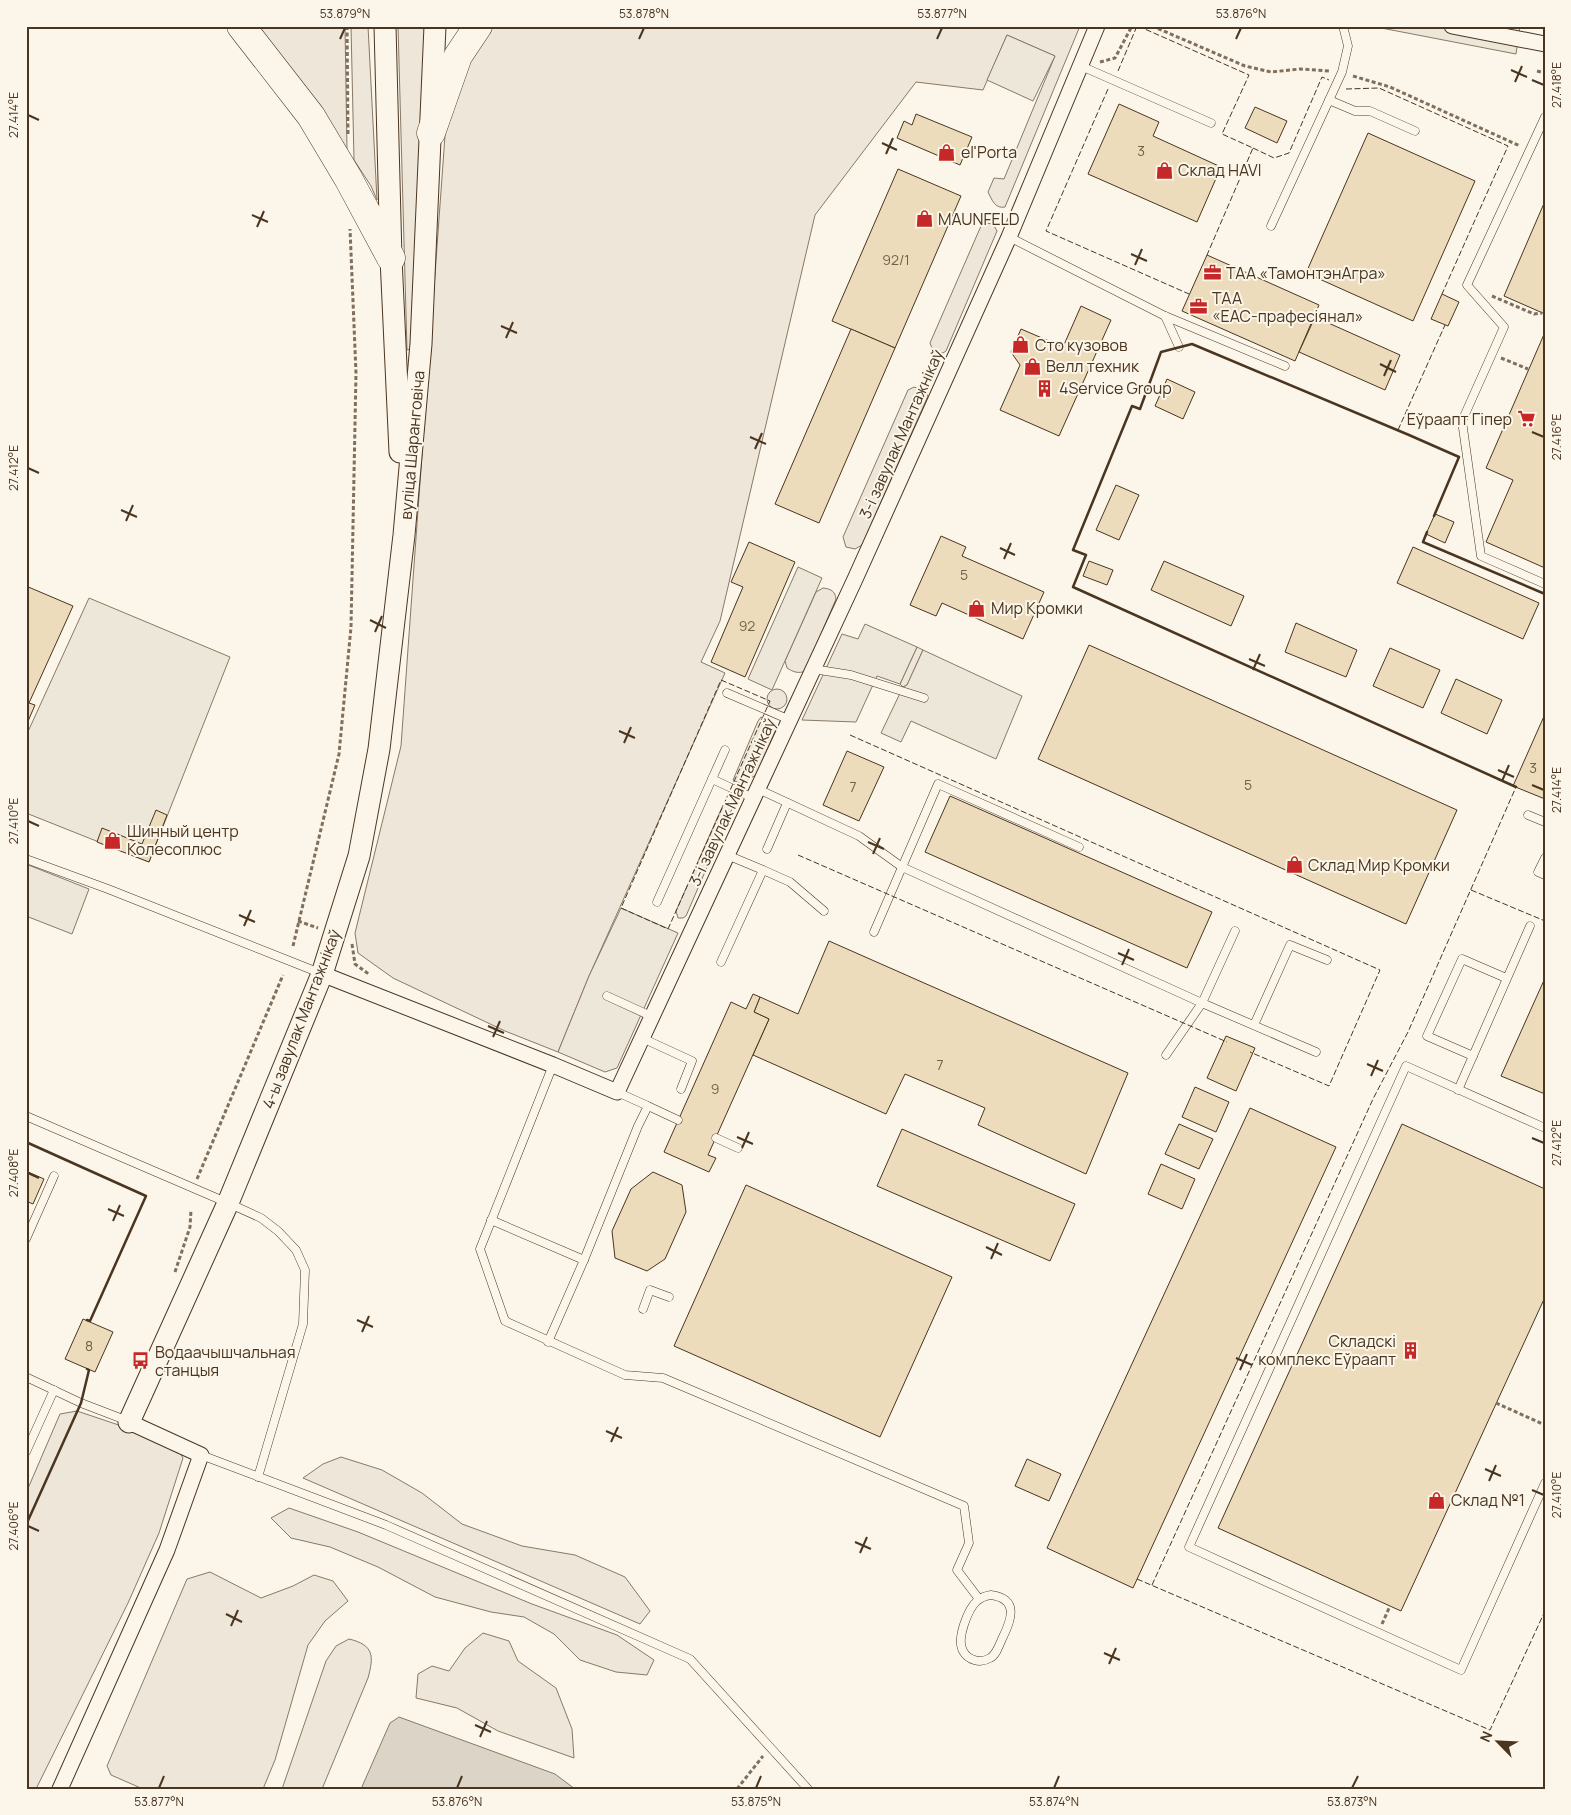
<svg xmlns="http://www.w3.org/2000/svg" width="1571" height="1815" font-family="Manrope,sans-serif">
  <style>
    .green { fill: #ede6d9; stroke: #887966 }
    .parking { fill: #ede7d9; stroke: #887966 }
    .water { fill: #dcd4c6; stroke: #887966 }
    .building { fill: #ecdcbc; stroke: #4a3520 }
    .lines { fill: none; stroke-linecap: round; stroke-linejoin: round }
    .lane-casing { stroke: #4a3520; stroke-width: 9 }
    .street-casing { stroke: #4a3520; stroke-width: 17 }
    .secondary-casing { stroke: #4a3520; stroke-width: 23 }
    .highway-casing { stroke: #4a3520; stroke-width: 29 }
    .path { stroke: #7f6f5c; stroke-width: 3; stroke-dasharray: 4 2.5; stroke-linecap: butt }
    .lane { stroke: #fbf6e9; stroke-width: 8 }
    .street { stroke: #fbf6e9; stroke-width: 15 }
    .secondary { stroke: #fbf6e9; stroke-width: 21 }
    .highway { stroke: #fbf6e9; stroke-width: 28 }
    .fence { stroke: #4a3520; stroke-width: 1; stroke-dasharray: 6 2.5; stroke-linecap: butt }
    .wall { stroke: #4a3520; stroke-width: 2.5 }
    .ticks { fill: none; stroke: #4a3520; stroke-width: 2 }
    .labels { text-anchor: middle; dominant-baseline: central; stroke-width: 4; stroke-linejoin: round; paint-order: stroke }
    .number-label { font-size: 14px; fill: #725f47 }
    .poi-label { font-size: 16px; fill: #4a3520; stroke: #fbf6e9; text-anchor: start }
    .street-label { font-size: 16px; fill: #4a3520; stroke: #fbf6e9 }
    .neatline { fill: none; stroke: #4a3520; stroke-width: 2 }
    .ticks-label { font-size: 12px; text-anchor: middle; fill: #4a3520 }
  </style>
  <rect width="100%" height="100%" fill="#fbf6e9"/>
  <g class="green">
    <polygon points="250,26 345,26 347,151"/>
    <polygon points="351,26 368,26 377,200 371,186 354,160"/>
    <polygon points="398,26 425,26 411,349 407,350"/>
    <path d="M486,26H1080L1005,207C995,209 992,200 988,192L994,178L1004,179L1055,56L1007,35L983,90L916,82L815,215L720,621L701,662L725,673L589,976L558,1052L505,1031L393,978L358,953L355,933L401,746L447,108Z"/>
    <path d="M985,223L993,224L997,231L946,351L943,353C936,352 932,350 930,343L981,226Z"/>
    <polygon points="914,387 925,391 928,396 862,545 855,549 846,547 843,537 908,390"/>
    <path d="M823,588C831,589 835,591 836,599L805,671C799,674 793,672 787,668L785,661L816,592Z"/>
    <polygon points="917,647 923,650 907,685 903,687 900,684"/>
    <circle cx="777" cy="699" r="10"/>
    <polygon points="761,717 775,723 777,727 756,775 741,784 733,780 758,721"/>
    <polygon points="728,803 732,809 686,916 683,918 678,918 676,911 723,805"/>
    <polygon points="77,1411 175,1444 183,1458 159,1533 128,1603 36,1789 26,1789 26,1493 60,1414"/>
    <polygon points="341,1457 382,1470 422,1493 462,1524 522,1546 575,1555 625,1577 650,1611 640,1624 303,1478 323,1464"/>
    <polygon points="289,1508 358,1532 532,1604 617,1635 654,1660 647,1675 616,1672 580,1660 554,1634 524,1617 491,1612 435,1597 378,1567 330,1547 291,1538 271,1518"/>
    <polygon points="210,1572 261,1598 293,1586 314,1575 333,1581 348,1601 325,1621 308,1645 275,1760 263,1789 143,1789 111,1775 107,1766 187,1579"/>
    <polygon points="483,1633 509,1641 518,1661 556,1688 572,1729 574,1758 498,1731 457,1708 416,1698 418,1674 432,1666 449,1671 465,1648"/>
    <path d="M349,1639C374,1645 374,1656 368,1678L322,1789H282L326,1661L336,1646Z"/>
  </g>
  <g class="parking">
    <polygon points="1371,26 1520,26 1516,54"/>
    <polygon points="1007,35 1055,56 1033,101 987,80"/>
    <polygon points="798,567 822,578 772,690 748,679"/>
    <polygon points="89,598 230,657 149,862 26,813 26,736"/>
    <polygon points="865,624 917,647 900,684 877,676 856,722 802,720 842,634 858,639"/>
    <polygon points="923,650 1022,696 996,759 911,721 901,742 881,733 903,687 907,685"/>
    <polygon points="26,864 89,889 72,934 26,916"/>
    <polygon points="621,908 678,933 617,1068 605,1072 558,1052 589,976"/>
  </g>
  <polygon class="water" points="399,1717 555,1774 575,1789 361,1789 390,1723"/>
  <g class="building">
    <polygon points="1119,104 1159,122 1153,136 1221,167 1197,222 1088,174"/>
    <polygon points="1255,107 1287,121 1277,143 1245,128"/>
    <polygon points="916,114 972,137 960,165 897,138 904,121 912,125"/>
    <polygon points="1368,133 1475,181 1413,321 1306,273"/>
    <polygon points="898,169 961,196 895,348 832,321"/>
    <polygon points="1545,201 1545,314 1504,296"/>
    <polygon points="1207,255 1319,305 1295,361 1182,311"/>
    <polygon points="1442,294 1459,302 1448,326 1431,319"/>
    <polygon points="1081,306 1111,320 1059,436 1000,410 1020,365 1011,352 1021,329 1063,347"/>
    <polygon points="1315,317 1400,355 1385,390 1299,352"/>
    <polygon points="851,329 895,348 819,523 775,504"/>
    <polygon points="1545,332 1545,568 1486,542 1513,480 1486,468"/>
    <polygon points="1167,379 1195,392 1183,419 1155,406"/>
    <polygon points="1116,485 1139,495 1119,540 1096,530"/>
    <polygon points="1435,514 1454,522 1445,543 1426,534"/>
    <polygon points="941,536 966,547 962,556 1044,592 1023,639 942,603 936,616 910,605"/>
    <polygon points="749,542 795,562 745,677 711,662 743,587 731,582"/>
    <polygon points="1413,547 1539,603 1523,639 1397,583"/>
    <polygon points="1089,561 1113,570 1107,585 1083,576"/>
    <polygon points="1164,561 1244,596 1231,626 1151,590"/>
    <polygon points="26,586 73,606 29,703 35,705 26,726"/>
    <polygon points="1296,623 1357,650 1346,677 1285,652"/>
    <polygon points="1089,645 1457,810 1406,924 1038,759"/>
    <polygon points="1390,648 1440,670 1423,708 1373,686"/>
    <polygon points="1456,679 1502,700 1487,734 1441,713"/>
    <polygon points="1545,714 1545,799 1513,786"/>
    <polygon points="847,751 884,767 859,821 823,805"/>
    <polygon points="950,796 1212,912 1187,968 925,852"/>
    <polygon points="156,810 167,815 149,862 97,842 102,828 142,844"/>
    <polygon points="829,941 1128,1073 1086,1174 978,1125 985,1108 905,1074 886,1114 753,1055 769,1019 754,1012 760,997 798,1014"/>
    <polygon points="1545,978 1545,1094 1501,1076"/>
    <polygon points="753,994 760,997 754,1012 769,1019 708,1155 716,1158 709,1172 664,1152 731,1002 746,1009"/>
    <polygon points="1226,1036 1255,1048 1236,1091 1207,1078"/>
    <polygon points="1195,1087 1229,1102 1216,1132 1182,1117"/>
    <polygon points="1250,1108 1336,1147 1133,1588 1047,1548"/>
    <polygon points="1179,1124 1213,1139 1199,1169 1165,1154"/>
    <polygon points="1402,1124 1545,1189 1545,1297 1401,1611 1218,1528"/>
    <polygon points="902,1129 1075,1204 1050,1261 877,1186"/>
    <polygon points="1161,1164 1195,1179 1182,1209 1148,1194"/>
    <polygon points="26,1171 44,1179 33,1204 26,1201"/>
    <polygon points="653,1172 682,1185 686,1212 665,1259 647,1271 615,1258 612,1231 631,1189"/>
    <polygon points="746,1185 952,1277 880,1437 674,1346"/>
    <polygon points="83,1319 113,1332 95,1372 65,1359"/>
    <polygon points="1027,1459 1061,1474 1049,1501 1015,1486"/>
  </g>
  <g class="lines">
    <defs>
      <g id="lane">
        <polyline points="1081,66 1211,123"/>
        <polyline points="1329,100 1355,111 1370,111 1415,131"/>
        <polyline points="1545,117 1467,285 1504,327 1462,421 1481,556 1545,584"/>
        <polyline points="1271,226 1342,72 1348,46 1343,26"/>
        <polyline points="1009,237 1165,316 1285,366"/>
        <polyline points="1165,316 1179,347"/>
        <polyline points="813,669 851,675 924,698"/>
        <polyline points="727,693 790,720"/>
        <polyline points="712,779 725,750"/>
        <polyline points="758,789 859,836 902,867 1202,1003 1235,931"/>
        <polyline points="1528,815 1545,822"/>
        <polyline points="767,849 787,803"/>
        <polyline points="727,855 763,870"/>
        <polyline points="1545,858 1538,872 1545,875"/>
        <polyline points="26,859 108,889 320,973"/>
        <polyline points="657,902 712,779 753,798"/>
        <polyline points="874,932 938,784 1079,847"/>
        <polyline points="721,962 763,870 790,882 824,911"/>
        <polyline points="607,996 653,1017"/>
        <polyline points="1254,1025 1290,945 1327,960"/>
        <polyline points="642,1038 692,1061 681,1089"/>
        <polyline points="1166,1055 1202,1003 1316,1052"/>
        <polyline points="1473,1056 1427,1036 1462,959 1506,978"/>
        <polyline points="553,1065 480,1249 505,1321 625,1375 663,1378 964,1506 969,1543 957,1570 979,1599"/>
        <polyline points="1458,1090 1530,926"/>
        <polyline points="648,1106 678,1120"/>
        <polyline points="26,1116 228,1203 261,1218 278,1231 296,1250 305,1270 303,1324 258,1477"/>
        <polyline points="1545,1128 1406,1066 1189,1547 1461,1670 1545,1483"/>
        <polyline points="716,1138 738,1148"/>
        <polyline points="491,1220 584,1260"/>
        <polyline points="26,1239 54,1176"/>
        <polyline points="643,1309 650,1290 669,1297"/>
        <polyline points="548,1342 584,1260 638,1126 648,1106 617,1092"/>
        <polyline points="26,1377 81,1403 128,1421"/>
        <polyline points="26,1452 54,1390"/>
        <polyline points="201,1455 386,1525 690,1659 808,1789"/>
        <path d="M991,1595C1020,1599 1011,1621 1002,1639C999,1646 996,1655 990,1658C980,1664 968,1660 963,1651C956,1639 968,1609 977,1601C981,1597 985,1596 991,1595Z"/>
      </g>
      <g id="street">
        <polyline points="1452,26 1545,44"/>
        <polyline points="322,974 553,1065 617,1092 856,577 1009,237 1097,26"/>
        <polyline points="60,1789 167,1550 201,1455 129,1422"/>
      </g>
      <g id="secondary">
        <polyline points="385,26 391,258 400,452"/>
        <polyline points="129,1422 228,1203 322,974 359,856 379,749 404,535 421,344 435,26"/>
      </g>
      <g id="highway">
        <polyline points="241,26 311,116 348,178 391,258"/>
        <polyline points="431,133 458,56 478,26"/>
      </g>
    </defs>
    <use href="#lane" class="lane-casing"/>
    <use href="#street" class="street-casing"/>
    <use href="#secondary" class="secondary-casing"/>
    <use href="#highway" class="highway-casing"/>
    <g class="path">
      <polyline points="347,26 348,136"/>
      <polyline points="1152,26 1245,66 1271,72 1300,69 1330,71"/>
      <polyline points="1100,62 1115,58 1132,26"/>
      <polyline points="1537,71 1545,73"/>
      <polyline points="1353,76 1390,87 1520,146"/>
      <polyline points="1492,296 1534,314 1542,313"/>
      <polyline points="1501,358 1528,369"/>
      <polyline points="298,921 318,928"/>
      <polyline points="352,944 355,964 370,975"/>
      <polyline points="293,946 339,754 351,627 356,373 350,229"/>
      <polyline points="197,1179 283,975"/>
      <polyline points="175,1272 190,1227 191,1210"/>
      <polyline points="1496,1403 1545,1425"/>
      <polyline points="1382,1624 1390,1606"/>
      <polyline points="737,1789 763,1756"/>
    </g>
    <use href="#lane" class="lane"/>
    <use href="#street" class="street"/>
    <use href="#secondary" class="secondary"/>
    <use href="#highway" class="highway"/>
    <g class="fence">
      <polyline points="1138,26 1249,75 1222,134 1253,148 1207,255"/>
      <polyline points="1118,71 1137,26"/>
      <polyline points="1108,89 1046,231 1189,294"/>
      <polyline points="1346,89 1379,88 1508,146 1442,294"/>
      <polyline points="1253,148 1274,158 1289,153 1322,77 1329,80"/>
      <polyline points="1398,430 1445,325"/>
      <polygon points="721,680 770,701 668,929 621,908"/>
      <polyline points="850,735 1380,970 1329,1086 1250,1052"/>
      <polyline points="798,855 1227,1042"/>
      <polyline points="1471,890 1545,921"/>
      <polyline points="1137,1579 1490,1730 1545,1611"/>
      <polyline points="1152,1585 1373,1099 1408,1032 1516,787"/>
    </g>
    <g class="wall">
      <polyline points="1434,516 1459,457 1409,435 1192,344 1161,352 1140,409 1132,406 1073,550 1086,555 1073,587 1516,787"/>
      <polyline points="1427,532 1423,542 1545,594"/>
      <polyline points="26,1142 146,1196 90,1321 87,1320"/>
      <polyline points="26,1525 81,1403 89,1370 87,1369"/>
    </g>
  </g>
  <path class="ticks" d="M340,39L345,28M639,39L644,28M937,39L942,28M1236,39L1241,28M1511,70L1527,77M1532,80L1544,85M1515,82L1522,66M28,115L39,120M882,143L897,150M886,154L893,138M252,215L268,222M257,227L264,211M1131,254L1147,261M1135,265L1142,249M501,326L517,333M506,338L513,322M1380,364L1396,372M1384,376L1391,360M1532,432L1544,437M750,437L766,444M755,449L762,433M28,468L39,473M121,510L137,517M126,521L133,505M1000,548L1015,555M1004,559L1011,543M370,620L386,628M375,632L382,616M1249,659L1265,666M1253,670L1260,654M619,731L635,738M624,743L631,727M1498,770L1514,777M1502,781L1509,765M1532,785L1544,790M28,821L39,826M868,842L884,849M873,854L880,838M239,915L255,922M244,926L251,910M1118,953L1134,960M1122,965L1129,949M488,1026L504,1033M493,1037L500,1021M1367,1064L1383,1071M1371,1076L1378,1060M737,1137L753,1144M1532,1138L1544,1143M742,1148L749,1132M28,1173L39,1178M108,1209L124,1216M113,1221L120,1205M986,1247L1002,1255M991,1259L998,1243M357,1320L373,1327M362,1332L369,1316M1236,1358L1252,1365M1240,1370L1247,1354M606,1431L622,1438M611,1442L618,1427M1485,1469L1501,1476M1489,1481L1496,1465M1532,1490L1544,1495M28,1526L39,1531M855,1542L871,1549M860,1553L867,1537M226,1614L242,1622M231,1626L238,1610M1104,1653L1120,1660M1109,1664L1116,1648M475,1725L491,1732M480,1737L487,1721M159,1788L164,1776M457,1788L462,1776M756,1788L761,1776M1054,1788L1059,1776M1352,1788L1358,1776"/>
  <defs>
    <symbol id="shop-bare" viewBox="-9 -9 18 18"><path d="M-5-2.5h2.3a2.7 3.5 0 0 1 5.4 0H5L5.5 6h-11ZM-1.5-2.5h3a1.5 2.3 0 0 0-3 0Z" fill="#c62828" stroke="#fbf6e9" stroke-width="2.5" paint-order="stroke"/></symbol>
    <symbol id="office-bare" viewBox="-9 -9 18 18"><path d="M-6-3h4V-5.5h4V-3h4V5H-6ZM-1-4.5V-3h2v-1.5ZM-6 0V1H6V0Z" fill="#c62828" stroke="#fbf6e9" stroke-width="2.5" paint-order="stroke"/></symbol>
    <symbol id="building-bare" viewBox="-9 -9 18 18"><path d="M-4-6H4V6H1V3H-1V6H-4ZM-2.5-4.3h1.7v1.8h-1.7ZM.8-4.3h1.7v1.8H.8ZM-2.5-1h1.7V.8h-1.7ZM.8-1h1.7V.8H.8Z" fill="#c62828" stroke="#fbf6e9" stroke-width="2.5" paint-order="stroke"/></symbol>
    <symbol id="supermarket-bare" viewBox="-9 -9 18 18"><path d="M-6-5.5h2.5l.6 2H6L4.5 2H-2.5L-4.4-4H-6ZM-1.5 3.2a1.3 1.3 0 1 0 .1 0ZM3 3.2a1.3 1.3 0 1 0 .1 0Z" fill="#c62828" stroke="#fbf6e9" stroke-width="2.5" paint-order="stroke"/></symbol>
    <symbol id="bus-bare" viewBox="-9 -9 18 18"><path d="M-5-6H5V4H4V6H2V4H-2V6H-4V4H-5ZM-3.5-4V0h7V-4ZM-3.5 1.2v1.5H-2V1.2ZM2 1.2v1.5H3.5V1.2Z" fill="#c62828" stroke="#fbf6e9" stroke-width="2.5" paint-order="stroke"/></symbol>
  </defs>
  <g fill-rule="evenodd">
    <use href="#shop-bare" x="934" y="140" width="25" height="25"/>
    <use href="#shop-bare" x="1152" y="158" width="25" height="25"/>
    <use href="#shop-bare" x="912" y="206" width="25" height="25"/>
    <use href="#office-bare" x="1200" y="260" width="25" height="25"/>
    <use href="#office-bare" x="1186" y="294" width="25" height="25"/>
    <use href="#shop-bare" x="1008" y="332" width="25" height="25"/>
    <use href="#shop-bare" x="1020" y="354" width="25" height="25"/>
    <use href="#building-bare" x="1032" y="376" width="25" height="25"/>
    <use href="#supermarket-bare" x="1514" y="406" width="25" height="25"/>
    <use href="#shop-bare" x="964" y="596" width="25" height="25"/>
    <use href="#shop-bare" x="100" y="828" width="25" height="25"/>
    <use href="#shop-bare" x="1282" y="852" width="25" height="25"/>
    <use href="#building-bare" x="1398" y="1338" width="25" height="25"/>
    <use href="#bus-bare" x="128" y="1348" width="25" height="25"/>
    <use href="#shop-bare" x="1424" y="1488" width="25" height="25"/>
  </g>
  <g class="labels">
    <g class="number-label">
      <text x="1141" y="150">3</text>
      <text x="896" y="259">92/1</text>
      <text x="964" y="574">5</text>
      <text x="747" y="625">92</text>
      <text x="1533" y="767">3</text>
      <text x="1248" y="784">5</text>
      <text x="853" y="786">7</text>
      <text x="940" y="1064">7</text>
      <text x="715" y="1088">9</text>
      <text x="89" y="1345">8</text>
    </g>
    <g class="poi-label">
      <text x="961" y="152">el'Porta</text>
      <text x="1178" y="170">Склад HAVI</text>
      <text x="938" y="219">MAUNFELD</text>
      <text x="1226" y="273">ТАА «ТамонтэнАгра»</text>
      <text x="1212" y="298">ТАА<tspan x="1212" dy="18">«ЕАС-прафесіянал»</tspan></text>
      <text x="1035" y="345">Сто кузовов</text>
      <text x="1046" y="366">Велл техник</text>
      <text x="1059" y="388">4Service Group</text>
      <text x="1512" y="419" text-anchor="end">Еўраапт Гіпер</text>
      <text x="991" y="608">Мир Кромки</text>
      <text x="127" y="831">Шинный центр<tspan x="127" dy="18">Колесоплюс</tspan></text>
      <text x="1308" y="865">Склад Мир Кромки</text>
      <text x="1396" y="1341" text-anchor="end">Складскі<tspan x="1396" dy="18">комплекс Еўраапт</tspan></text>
      <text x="155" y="1352">Водаачышчальная<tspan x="155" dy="18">станцыя</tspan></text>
      <text x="1451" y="1500">Склад №1</text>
    </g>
    <g class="street-label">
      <text transform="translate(901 434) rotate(-66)">3-і завулак Мантажнікаў</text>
      <text transform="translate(412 445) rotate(-85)">вуліца Шаранговіча</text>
      <text transform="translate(732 802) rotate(-65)">3-і завулак Мантажнікаў</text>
      <text transform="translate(301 1019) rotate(-69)">4-ы завулак Мантажнікаў</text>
    </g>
  </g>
  <rect width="1571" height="1815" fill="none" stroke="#fbf6e9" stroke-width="55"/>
  <g transform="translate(1498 1742) rotate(294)" stroke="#fbf6e9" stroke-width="4" paint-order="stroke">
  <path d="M0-4L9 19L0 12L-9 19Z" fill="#4a3520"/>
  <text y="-8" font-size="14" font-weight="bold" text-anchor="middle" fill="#4a3520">N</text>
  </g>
  <rect x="28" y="28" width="1516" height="1760" class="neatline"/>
  <g class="ticks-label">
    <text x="345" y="18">53.879°N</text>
    <text x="644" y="18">53.878°N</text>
    <text x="942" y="18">53.877°N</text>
    <text x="1241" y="18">53.876°N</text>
    <text transform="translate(1557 85) rotate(-90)" y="4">27.418°E</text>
    <text transform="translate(14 115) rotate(-90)" y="4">27.414°E</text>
    <text transform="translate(1557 437) rotate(-90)" y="4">27.416°E</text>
    <text transform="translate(14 468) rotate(-90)" y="4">27.412°E</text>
    <text transform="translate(1557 790) rotate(-90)" y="4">27.414°E</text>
    <text transform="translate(14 821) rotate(-90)" y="4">27.410°E</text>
    <text transform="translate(1557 1143) rotate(-90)" y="4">27.412°E</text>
    <text transform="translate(14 1173) rotate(-90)" y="4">27.408°E</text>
    <text transform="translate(1557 1495) rotate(-90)" y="4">27.410°E</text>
    <text transform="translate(14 1526) rotate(-90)" y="4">27.406°E</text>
    <text x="159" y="1806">53.877°N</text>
    <text x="457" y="1806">53.876°N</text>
    <text x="756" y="1806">53.875°N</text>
    <text x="1054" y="1806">53.874°N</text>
    <text x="1352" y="1806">53.873°N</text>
  </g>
</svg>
